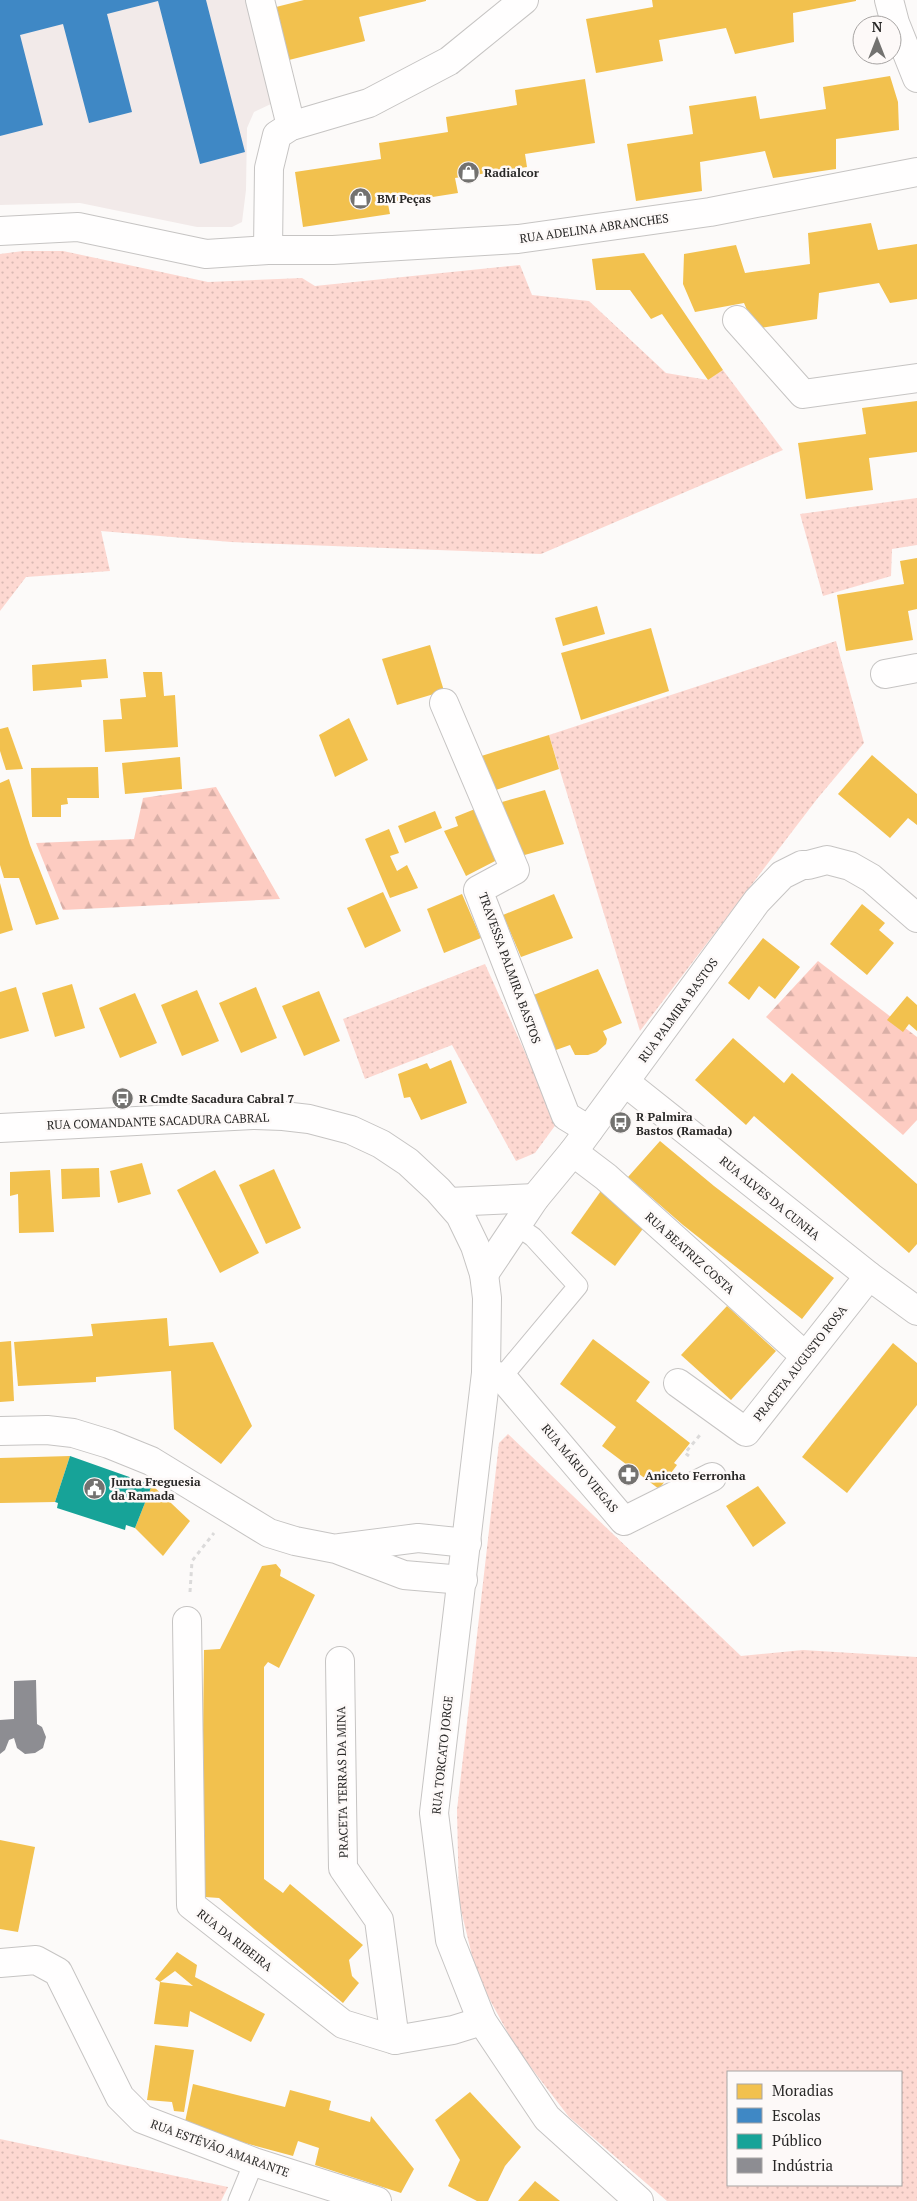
<svg xmlns="http://www.w3.org/2000/svg" width="917" height="2201" font-family="'PT Serif',serif">
  <style>
    .built { fill: #f2eae9 }
    .grass { fill: url(#grass-dots); fill-rule: evenodd }
    .forest { fill: url(#forest-firs) }
    .homes { fill: #f2c14e }
    .schools { fill: #3f88c5 }
    .public { fill: #17a398 }
    .industry { fill: #8d8d92 }
    .lines { fill: none; stroke-linecap: round; stroke-linejoin: round }
    .lane-casing { stroke: #c6c4c3; stroke-width: 21 }
    .street-casing { stroke: #c6c4c3; stroke-width: 30 }
    .secondary-casing { stroke: #c6c4c3; stroke-width: 30 }
    .path { stroke: #dbdada; stroke-width: 3; stroke-dasharray: 4 4; stroke-linecap: butt }
    .lane { stroke: #fffefe; stroke-width: 19 }
    .street { stroke: #fffefe; stroke-width: 28 }
    .secondary { stroke: #fffefe; stroke-width: 28 }
    .labels { text-anchor: middle; dominant-baseline: central; stroke-width: 5; stroke-linejoin: round; paint-order: stroke }
    .poi-label { font-size: 12px; font-weight: bold; fill: #292827; stroke: #fdf9f8; text-anchor: start }
    .street-label { font-size: 12px; fill: #292827; stroke: #fdf9f8 }
  </style>
  <defs>
    <pattern id="grass-dots" width="8" height="8" patternUnits="userSpaceOnUse" patternTransform="scale(1.25)"><rect width="8" height="8" fill="#fdd8d1"/><path d="M2 2h.1M6 6h.1" fill="none" stroke="#d9b9b3" stroke-width="1.8" stroke-linecap="round"/></pattern>
    <pattern id="forest-firs" width="22" height="20" patternUnits="userSpaceOnUse" patternTransform="scale(1.25)"><rect width="22" height="20" fill="#fdccc2"/><path d="M5 1l3.5 6h-7zM16 11l3.5 6h-7z" fill="#d9afa7"/></pattern>
  </defs>
  <rect width="100%" height="100%" fill="#fcfaf9"/>
  <polygon class="built" points="0,0 247,0 273,103 254,112 247,128 246,190 242,222 232,227 197,227 80,203 0,205"/>
  <g class="grass">
    <polygon points="23,251 63,251 208,282 302,278 315,286 520,265 532,295 589,301 666,373 708,380 723,370 783,450 541,554 231,542 101,531 110,571 26,577 0,611 0,254"/>
    <polygon points="917,498 917,545 892,549 891,576 823,596 800,514"/>
    <polygon points="836,641 864,743 817,799 640,1031 549,735"/>
    <polygon points="485,964 557,1123 535,1153 516,1161 452,1045 365,1079 343,1019"/>
    <path d="M508,1434L741,1656L803,1650L917,1657V2201H667L569,2117L516,2048L477,1976L459,1902L457,1810L499,1443ZM728,2072H901V2185H728Z"/>
    <polygon points="0,2139 228,2187 221,2201 0,2201"/>
  </g>
  <g class="forest">
    <polygon points="216,787 280,899 63,910 36,843 134,839 143,798"/>
    <polygon points="818,961 917,1037 917,1120 903,1135 766,1017"/>
  </g>
  <g class="homes">
    <polygon points="304,0 426,0 426,1 359,17 365,41 285,61 272,8"/>
    <polygon points="652,0 856,0 856,1 793,13 794,42 735,54 726,28 659,40 663,61 596,73 586,19 653,7"/>
    <polygon points="890,76 898,102 899,130 836,139 836,169 773,178 765,151 700,162 702,191 636,201 627,144 693,134 689,106 756,96 760,119 826,109 823,87"/>
    <polygon points="585,79 595,143 525,154 527,167 455,178 458,193 388,204 390,214 303,227 295,172 381,159 379,143 448,132 446,117 517,105 515,90"/>
    <polygon points="871,223 878,250 917,244 917,299 890,303 879,283 819,293 817,319 755,329 744,303 695,312 683,284 684,254 736,245 745,273 810,264 808,233"/>
    <polygon points="644,253 723,370 708,380 662,314 651,319 630,290 596,290 592,259"/>
    <polygon points="917,401 917,452 869,458 873,490 806,499 798,443 866,434 862,408"/>
    <polygon points="917,558 917,609 908,611 913,640 846,651 837,595 904,584 900,561"/>
    <polygon points="597,606 605,634 563,646 555,618"/>
    <polygon points="651,628 669,691 581,720 561,653"/>
    <polygon points="430,645 444,691 397,705 382,659"/>
    <polygon points="106,659 108,678 81,680 82,687 33,691 32,665"/>
    <polygon points="143,672 162,672 164,696 175,695 178,747 105,752 103,720 122,719 120,699 146,697"/>
    <polygon points="349,718 368,760 335,777 319,735"/>
    <polygon points="8,727 23,769 6,770 0,751 0,729"/>
    <polygon points="549,735 559,769 487,793 475,758"/>
    <polygon points="872,755 917,794 917,825 908,818 890,838 838,794"/>
    <polygon points="180,757 182,789 125,794 122,763"/>
    <polygon points="98,767 99,798 67,798 68,804 61,805 61,817 32,817 31,768"/>
    <polygon points="9,779 30,845 59,919 36,925 19,878 4,878 0,865 0,783"/>
    <polygon points="545,790 564,844 521,856 502,802"/>
    <polygon points="475,809 499,859 466,876 444,831 458,826 455,817"/>
    <polygon points="435,811 442,828 405,843 398,826"/>
    <polygon points="389,829 399,853 390,856 397,871 407,865 418,888 390,898 365,839"/>
    <polygon points="0,883 13,930 0,934"/>
    <polygon points="383,892 401,931 365,948 347,908"/>
    <polygon points="462,894 481,938 444,953 427,909"/>
    <polygon points="554,894 573,938 521,957 503,915"/>
    <polygon points="862,904 885,923 879,930 894,943 867,975 830,944"/>
    <polygon points="763,938 800,967 775,999 759,986 749,1000 728,983"/>
    <polygon points="598,969 622,1023 603,1031 607,1039 606,1044 597,1052 588,1055 575,1055 570,1045 553,1051 531,996"/>
    <polygon points="72,984 85,1028 55,1037 42,993"/>
    <polygon points="16,987 29,1031 0,1039 0,992"/>
    <polygon points="256,987 277,1038 241,1053 219,1003"/>
    <polygon points="197,990 219,1041 182,1056 161,1005"/>
    <polygon points="319,991 340,1041 304,1056 282,1006"/>
    <polygon points="135,993 157,1043 120,1058 99,1008"/>
    <polygon points="907,996 917,1005 917,1031 909,1024 903,1032 887,1020"/>
    <polygon points="733,1038 784,1083 792,1073 917,1184 917,1244 909,1253 754,1116 746,1125 695,1080"/>
    <polygon points="451,1060 467,1103 421,1120 410,1097 404,1098 398,1074 427,1063 430,1069"/>
    <polygon points="660,1141 714,1186 834,1278 802,1319 683,1225 628,1177"/>
    <polygon points="142,1163 151,1194 118,1203 110,1171"/>
    <polygon points="99,1168 100,1197 62,1199 61,1169"/>
    <polygon points="274,1169 301,1228 266,1244 239,1185"/>
    <polygon points="50,1170 54,1232 19,1233 18,1194 10,1196 10,1172"/>
    <polygon points="215,1170 259,1253 220,1273 177,1190"/>
    <polygon points="603,1188 648,1222 615,1266 571,1233"/>
    <polygon points="727,1306 776,1351 731,1400 681,1355"/>
    <polygon points="167,1318 169,1346 213,1342 252,1426 221,1464 174,1429 171,1371 96,1377 96,1382 18,1386 14,1342 93,1336 91,1324"/>
    <polygon points="593,1339 650,1382 636,1401 690,1443 674,1463 677,1465 659,1489 602,1446 616,1427 560,1384"/>
    <polygon points="11,1341 14,1401 0,1402 0,1342"/>
    <polygon points="893,1343 917,1363 917,1405 847,1493 802,1457"/>
    <polygon points="70,1456 55,1502 0,1503 0,1458"/>
    <polygon points="152,1485 190,1521 163,1556 135,1528"/>
    <polygon points="758,1486 786,1523 753,1547 726,1506"/>
    <polygon points="276,1564 281,1570 280,1576 315,1595 279,1668 268,1662 264,1667 264,1879 283,1893 290,1884 363,1945 349,1960 352,1976 359,1983 343,2003 254,1929 219,1898 205,1897 203,1731 204,1650 220,1649 262,1566"/>
    <polygon points="0,1840 35,1847 18,1932 0,1929"/>
    <polygon points="177,1952 197,1965 195,1977 265,2014 251,2042 190,2011 188,2027 154,2024 160,1982 193,1986 175,1971 160,1982 155,1979"/>
    <polygon points="155,2045 194,2050 184,2112 174,2111 172,2102 147,2100"/>
    <polygon points="193,2084 285,2107 290,2090 331,2101 329,2110 370,2122 371,2116 414,2169 401,2193 315,2165 319,2148 298,2141 293,2156 230,2139 185,2122"/>
    <polygon points="470,2092 521,2147 505,2166 488,2201 477,2201 448,2186 460,2160 435,2120"/>
    <polygon points="535,2181 560,2201 518,2201"/>
  </g>
  <polygon class="schools" points="0,0 206,0 245,152 200,164 158,1 107,14 132,112 89,123 63,24 20,35 43,125 0,136"/>
  <polygon class="public" points="70,1456 152,1485 135,1528 126,1525 125,1530 57,1508 58,1503 55,1502"/>
  <polygon class="industry" points="36,1680 37,1724 42,1727 46,1737 43,1748 35,1753 25,1754 17,1748 14,1738 9,1740 5,1750 0,1754 0,1720 14,1719 14,1681"/>
  <g class="lines">
    <defs>
      <g id="lane">
        <polyline points="502,1377 578,1286 533,1237 517,1226"/>
        <polyline points="238,2201 254,2162"/>
      </g>
      <g id="street">
        <polyline points="260,0 291,126"/>
        <polyline points="889,0 895,23 917,78"/>
        <polyline points="0,231 78,227 206,254 268,250 333,250 518,239 710,212 917,172"/>
        <polyline points="268,250 269,168 277,135 291,126 369,103 449,61 524,0"/>
        <polyline points="737,320 803,394 917,378"/>
        <polyline points="885,674 917,668"/>
        <polyline points="444,703 515,870 478,890 566,1116 589,1130"/>
        <polyline points="625,1082 869,1276 917,1311"/>
        <polyline points="573,1152 606,1177 805,1356"/>
        <polyline points="449,1202 535,1198"/>
        <polyline points="484,1274 535,1198 573,1152 757,901 782,875 802,865 808,865 827,860 850,866 871,878 917,918"/>
        <polyline points="486,1373 502,1377 624,1521 712,1477"/>
        <polyline points="678,1383 746,1432 869,1276"/>
        <polyline points="0,1431 47,1430 73,1433 109,1444 151,1461 269,1533 295,1541 336,1549 404,1575 463,1580"/>
        <polyline points="340,1548 418,1538 467,1543"/>
        <polyline points="187,1621 191,1905 343,2024 395,2040 453,2030 482,2021"/>
        <polyline points="340,1661 343,1868 379,1920 395,2040"/>
        <polyline points="0,1963 36,1960 58,1972 120,2097 142,2119 254,2162 377,2201"/>
      </g>
      <polyline id="secondary" points="0,1128 253,1115 283,1116 309,1119 351,1130 381,1144 408,1162 438,1190 460,1215 475,1246 484,1274 487,1298 486,1373 434,1813 450,1940 482,2021 547,2118 639,2201"/>
    </defs>
    <use href="#lane" class="lane-casing"/>
    <use href="#street" class="street-casing"/>
    <use href="#secondary" class="secondary-casing"/>
    <g class="path">
      <polyline points="689,1456 685,1453 700,1435"/>
      <polyline points="190,1592 192,1561 214,1533"/>
    </g>
    <use href="#lane" class="lane"/>
    <use href="#street" class="street"/>
    <use href="#secondary" class="secondary"/>
  </g>
  <defs>
    <symbol id="shop-disc" viewBox="-11 -11 22 22"><circle r="9.5" fill="#737270" stroke="#fdf9f8"/><path d="M-5-2.5h2.3a2.7 3.5 0 0 1 5.4 0H5L5.5 6h-11ZM-1.5-2.5h3a1.5 2.3 0 0 0-3 0Z" fill="#fff"/></symbol>
    <symbol id="bus-disc" viewBox="-11 -11 22 22"><circle r="9.5" fill="#737270" stroke="#fdf9f8"/><path d="M-5-6H5V4H4V6H2V4H-2V6H-4V4H-5ZM-3.5-4V0h7V-4ZM-3.5 1.2v1.5H-2V1.2ZM2 1.2v1.5H3.5V1.2Z" fill="#fff"/></symbol>
    <symbol id="pharmacy-disc" viewBox="-11 -11 22 22"><circle r="9.5" fill="#737270" stroke="#fdf9f8"/><path d="M-2-6h4v4h4v4h-4v4h-4v-4h-4v-4h4Z" fill="#fff"/></symbol>
    <symbol id="civic-disc" viewBox="-11 -11 22 22"><circle r="9.5" fill="#737270" stroke="#fdf9f8"/><path d="M-.6-6.5H3V-4.5H.6V-3L4-1V1h2V6H-6V1h2V-1L-.6-3ZM-1.2 2.5V6h2.4V2.5Z" fill="#fff"/></symbol>
  </defs>
  <g fill-rule="evenodd">
    <use href="#shop-disc" x="456" y="160" width="25" height="25"/>
    <use href="#shop-disc" x="348" y="186" width="25" height="25"/>
    <use href="#bus-disc" x="110" y="1086" width="25" height="25"/>
    <use href="#bus-disc" x="608" y="1110" width="25" height="25"/>
    <use href="#pharmacy-disc" x="616" y="1462" width="25" height="25"/>
    <use href="#civic-disc" x="82" y="1476" width="25" height="25"/>
  </g>
  <g class="labels">
    <g class="poi-label">
      <text x="484" y="172">Radialcor</text>
      <text x="377" y="198">BM Peças</text>
      <text x="139" y="1098">R Cmdte Sacadura Cabral 7</text>
      <text x="636" y="1116">R Palmira<tspan x="636" dy="14">Bastos (Ramada)</tspan></text>
      <text x="645" y="1475">Aniceto Ferronha</text>
      <text x="111" y="1481">Junta Freguesia<tspan x="111" dy="14">da Ramada</tspan></text>
    </g>
    <g class="street-label">
      <text transform="translate(594 228) rotate(-8)">RUA ADELINA ABRANCHES</text>
      <text transform="translate(510 968) rotate(70)">TRAVESSA PALMIRA BASTOS</text>
      <text transform="translate(678 1010) rotate(-54)">RUA PALMIRA BASTOS</text>
      <text transform="translate(158 1121) rotate(-2)">RUA COMANDANTE SACADURA CABRAL</text>
      <text transform="translate(770 1198) rotate(39)">RUA ALVES DA CUNHA</text>
      <text transform="translate(690 1253) rotate(42)">RUA BEATRIZ COSTA</text>
      <text transform="translate(800 1363) rotate(-52)">PRACETA AUGUSTO ROSA</text>
      <text transform="translate(580 1468) rotate(50)">RUA MÁRIO VIEGAS</text>
      <text transform="translate(442 1755) rotate(-84)">RUA TORCATO JORGE</text>
      <text transform="translate(342 1782) rotate(-91)">PRACETA TERRAS DA MINA</text>
      <text transform="translate(235 1940) rotate(38)">RUA DA RIBEIRA</text>
      <text transform="translate(220 2148) rotate(20)">RUA ESTÊVÃO AMARANTE</text>
    </g>
  </g>
  <rect x="727" y="2071" width="175" height="115" fill="#fdf9f8" stroke="#a8a5a4"/>
  <rect x="737" y="2084" width="25" height="15" fill="#f2c14e" stroke="#a8a5a4"/>
  <text x="772" y="2096" font-size="15" fill="#292827">Moradias</text>
  <rect x="737" y="2108" width="25" height="15" fill="#3f88c5" stroke="#a8a5a4"/>
  <text x="772" y="2121" font-size="15" fill="#292827">Escolas</text>
  <rect x="737" y="2134" width="25" height="15" fill="#17a398" stroke="#a8a5a4"/>
  <text x="772" y="2146" font-size="15" fill="#292827">Público</text>
  <rect x="737" y="2158" width="25" height="15" fill="#8d8d92" stroke="#a8a5a4"/>
  <text x="772" y="2171" font-size="15" fill="#292827">Indústria</text>
  <g transform="translate(877 40)"><circle r="24" fill="#fdf9f8" stroke="#a8a5a4"/>
  <path d="M0-4L9 19L0 12L-9 19Z" fill="#737270"/>
  <text y="-8" font-size="14" font-weight="bold" text-anchor="middle" fill="#292827">N</text>
  </g>
</svg>
